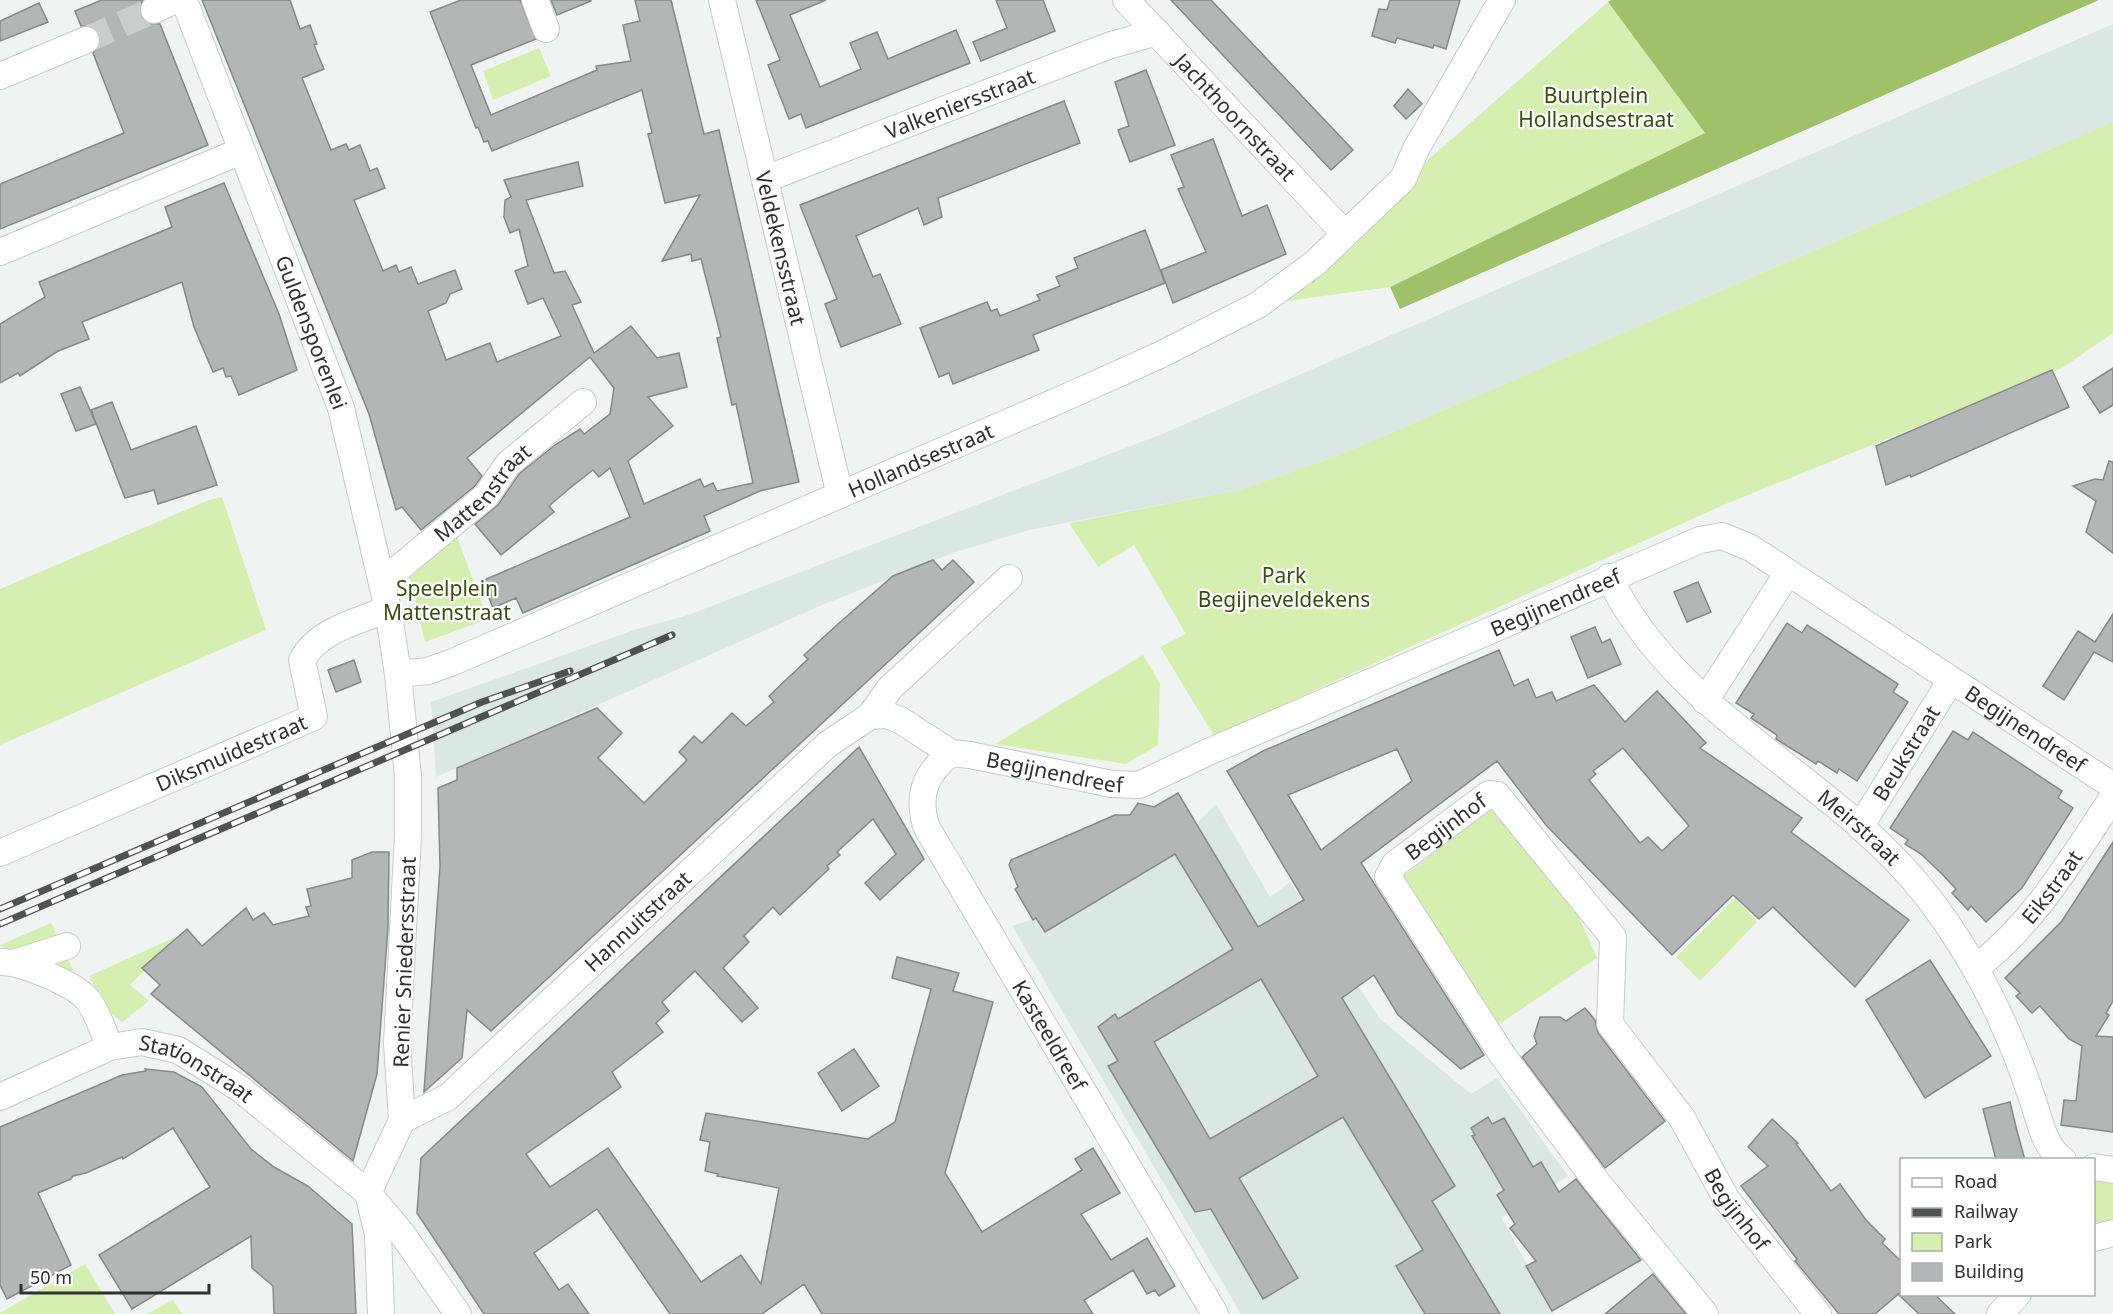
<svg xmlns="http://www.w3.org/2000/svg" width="2113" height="1314" font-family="'Noto Sans',sans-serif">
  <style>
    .built { fill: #dae7e4 }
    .green { fill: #d4efaf }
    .forest { fill: #9ec16a }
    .building { fill: #b2b6b7; stroke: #85898a; stroke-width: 1.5; fill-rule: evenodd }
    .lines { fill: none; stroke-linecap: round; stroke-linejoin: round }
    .minor-tunnel { stroke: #c9cdcc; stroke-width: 26; stroke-dasharray: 26 13; stroke-linecap: butt }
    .minor-casing { stroke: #c6cac9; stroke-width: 28 }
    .minor { stroke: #fff; stroke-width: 26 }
    .rail-casing { stroke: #4f5252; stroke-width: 7 }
    .rail { stroke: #fff; stroke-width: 4.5; stroke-dasharray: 14; stroke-linecap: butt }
    .labels { text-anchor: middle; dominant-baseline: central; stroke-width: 4.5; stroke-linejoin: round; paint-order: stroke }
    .park-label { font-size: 21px; fill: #384e0e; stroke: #fff }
    .street-label { font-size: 21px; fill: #2f3131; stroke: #fff }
  </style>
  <rect width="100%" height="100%" fill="#eff4f3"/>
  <g class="built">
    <polygon points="2113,24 2113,122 1337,456 1243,489 1029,530 953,553 822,605 436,777 431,702 637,629 688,615 1162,434"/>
    <polygon points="1216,804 1270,897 1290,882 1380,1019 1471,1094 1497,1078 1568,1176 1501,1217 1554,1314 1241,1314 1012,926 1037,918 1196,824"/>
  </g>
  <g class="green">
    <polygon points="1608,2 1705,133 1390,287 1258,305 1346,232"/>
    <polygon points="539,48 551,76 493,100 483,71"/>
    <polygon points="2113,122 2113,333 2062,368 1721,506 1214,736 1160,647 1186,634 1134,545 1098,567 1069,523 1243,489 1337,456"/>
    <polygon points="222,497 266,630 0,745 0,589 209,500"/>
    <polygon points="455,532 488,619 425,642 408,570"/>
    <polygon points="1143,655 1160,683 1158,745 1126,764 995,744"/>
    <polygon points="1493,807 1570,896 1597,958 1492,1029 1396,882"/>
    <polygon points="1735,898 1757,922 1700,981 1676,957"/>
    <polygon points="51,923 74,972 0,946 0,945"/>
    <polygon points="178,936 130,985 149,1001 122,1022 107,1010 89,976"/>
    <polygon points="2094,1175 2113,1178 2113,1221 2094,1227"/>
    <polygon points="85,1264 115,1314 0,1314 0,1313"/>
    <polygon points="173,1300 182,1314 147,1314"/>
  </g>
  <polygon class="forest" points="1611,0 2099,0 1400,309 1390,287 1705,133 1608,2"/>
  <g class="building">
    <polygon points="102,0 143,0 139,8 140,16 146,23 160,24 208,145 0,229 0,184 124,133 93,53 101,42 100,35 95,28 81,26 75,11"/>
    <polygon points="202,0 290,0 300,29 310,25 317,44 314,45 324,69 302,78 331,150 346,144 349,150 360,145 370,171 377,168 385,188 354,200 383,271 396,265 399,272 411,267 418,284 455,270 462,289 450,294 446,303 428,311 446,360 490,343 497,362 561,336 543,298 528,304 515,271 528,266 519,229 510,233 504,217 505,200 511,197 504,180 578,162 583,186 526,200 554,273 565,271 581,302 572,305 594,353 631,326 657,358 679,353 687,387 648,397 673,426 628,461 644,504 700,479 704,487 713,483 717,491 753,483 736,404 732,405 717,338 721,337 701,259 692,261 691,254 662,261 700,195 665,203 648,134 652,133 642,90 492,151 488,141 484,142 478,127 476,128 430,12 461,0 520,0 536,39 471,65 491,115 597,70 596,66 631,61 623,25 640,21 635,0 671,0 704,134 719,130 799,482 760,491 704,516 710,531 523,613 516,598 493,608 482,581 630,517 610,468 599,477 593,470 570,488 549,506 554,512 501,555 475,524 498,505 519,474 555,445 580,429 584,434 610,414 614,388 590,357 467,458 482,476 475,486 421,530 402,507 396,510 369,414"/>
    <polygon points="551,0 591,0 591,1 557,15"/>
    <polygon points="756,0 826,0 790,15 820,87 861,69 850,43 877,32 888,59 956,30 970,63 806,128 801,114 789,119 768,65 780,60"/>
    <polygon points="996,0 1043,0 1055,31 981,61 973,42 1007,28"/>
    <polygon points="1171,0 1211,0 1353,150 1331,170"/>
    <polygon points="1390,0 1460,0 1446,49 1434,45 1433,48 1397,38 1395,43 1372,36 1379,9 1387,10"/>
    <polygon points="39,3 48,22 0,41 0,21"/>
    <polygon points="1146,70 1175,145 1130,162 1118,130 1129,126 1115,82"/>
    <polygon points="1408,89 1422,104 1406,119 1394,106"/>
    <polygon points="1064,101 1080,143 938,198 942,217 924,225 918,208 856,236 873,277 880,274 901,324 841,347 825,304 837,299 800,205"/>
    <polygon points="1213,139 1242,216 1267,205 1286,254 1173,303 1161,270 1206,252 1178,189 1184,187 1171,155"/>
    <polygon points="224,183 279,314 297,370 239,395 231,376 226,377 223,368 213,372 194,327 182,282 82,322 89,339 58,351 20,376 18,373 0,383 0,324 45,297 39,282 172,227 165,207"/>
    <polygon points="1145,230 1165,283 1033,335 1039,350 953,384 949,373 939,377 920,328 987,302 991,311 997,309 1000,316 1040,300 1037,295 1060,286 1056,277 1078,268 1074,258"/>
    <polygon points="2113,368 2113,405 2100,413 2083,387"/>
    <polygon points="2052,370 2069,407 1911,477 1910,475 1886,485 1876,446"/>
    <polygon points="80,387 96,424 76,431 61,394"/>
    <polygon points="112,402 131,450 196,426 217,485 158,504 154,490 125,498 91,410"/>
    <polygon points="2109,461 2113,462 2113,553 2086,532 2096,501 2073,486 2095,479 2103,480"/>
    <polygon points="933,560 942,570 953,560 974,582 491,1031 467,1010 462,1058 424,1092 440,866 438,788 457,780 457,768 597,708 622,733 598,758 644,803 687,760 679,752 694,736 702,743 732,713 746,726 774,702 769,696 808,659 804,655 838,624 893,576"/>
    <polygon points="1698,582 1711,612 1687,622 1674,592"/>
    <polygon points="2113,614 2113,662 2094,652 2064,700 2043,686 2078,631 2095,642"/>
    <polygon points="1787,623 1802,633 1807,625 1826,637 1898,684 1893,692 1908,702 1857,781 1839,769 1837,773 1818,761 1816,764 1776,739 1777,735 1751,718 1754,714 1736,703"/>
    <polygon points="1595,627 1602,643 1610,639 1621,664 1588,678 1571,637"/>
    <path d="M1499,650L1514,686L1528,679L1536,698L1552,692L1556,701L1594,685L1625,722L1657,691L1706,743L1700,748L1802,818L1791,832L1909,920L1855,987L1773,907L1759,919L1733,895L1672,955L1546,825L1497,761L1361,863L1484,1055L1461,1069L1398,1015L1374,975L1342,998L1455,1186L1432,1201L1500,1314H1425L1396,1266L1423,1250L1343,1117L1239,1178L1298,1278L1263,1299L1211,1209L1195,1212L1108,1066L1118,1061L1098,1027L1115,1014L1118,1019L1233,949L1175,854L1045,932L1036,918L1033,920L1015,889L1018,887L1009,865L1011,860L1115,815H1130L1138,803L1154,807L1178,793L1258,927L1304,900L1227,771L1263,751ZM1623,748L1689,826L1662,851L1648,837L1640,843L1589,780L1596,774L1593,771ZM1397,749L1412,781L1321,850L1288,795ZM1261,979L1318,1076L1210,1139L1154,1042Z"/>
    <polygon points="354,660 361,682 336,692 328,670"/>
    <polygon points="1953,731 1968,740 1973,732 2062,791 2058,798 2073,808 2022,888 1986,922 1971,906 1968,910 1952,893 1956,889 1942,874 1921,854 1905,844 1908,840 1890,828"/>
    <polygon points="859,747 924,859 880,900 865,883 896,854 873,819 837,852 840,855 827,866 829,869 780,915 773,907 744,936 749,942 723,968 758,1008 742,1022 695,971 662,1002 669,1011 656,1023 663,1032 612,1072 621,1087 526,1154 550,1187 608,1148 701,1282 741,1255 761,1284 779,1188 717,1176 718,1174 705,1171 710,1142 700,1140 706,1113 868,1139 895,1122 931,989 892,978 897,957 959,973 953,991 993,1002 945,1173 982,1232 1082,1170 1075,1159 1093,1148 1120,1193 1081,1214 1111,1260 1147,1238 1175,1286 1159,1296 1155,1290 1147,1294 1133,1270 1084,1300 1093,1314 822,1314 804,1284 762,1314 670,1314 597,1209 534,1253 559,1290 568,1284 589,1314 484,1314 417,1213 421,1158"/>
    <polygon points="2113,842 2113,1001 2106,1013 2109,1015 2096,1036 2113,1037 2113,1132 2061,1125 2064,1100 2076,1101 2082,1046 2069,1039 2040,1006 2032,1013 2016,996 2020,993 2005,978 2062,921"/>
    <polygon points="372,852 389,852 388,927 377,1074 353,1161 151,994 160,985 142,968 187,929 202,946 246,908 253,920 264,913 273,925 309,916 306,907 311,906 307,889 352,878 352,860"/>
    <polygon points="1930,960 1991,1056 1925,1098 1866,1000"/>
    <polygon points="1585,1008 1595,1020 1598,1033 1665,1121 1605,1168 1522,1057 1537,1044 1534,1036 1540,1017 1560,1017 1566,1021"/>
    <polygon points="854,1049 879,1086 842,1111 818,1073"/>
    <polygon points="145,1069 174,1072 202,1087 251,1149 274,1167 308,1186 352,1224 356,1314 274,1314 273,1286 252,1268 251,1236 132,1309 99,1255 210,1187 173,1128 123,1159 122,1157 86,1173 73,1176 71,1179 38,1193 71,1265 7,1299 0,1285 0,1127 122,1075 146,1071"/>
    <polygon points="2010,1102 2017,1131 2025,1160 1996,1160 1983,1109"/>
    <polygon points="1488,1117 1492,1124 1504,1118 1533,1167 1541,1162 1559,1192 1576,1179 1641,1260 1552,1311 1526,1266 1536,1261 1510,1228 1515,1224 1497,1195 1504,1190 1472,1136 1475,1135 1471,1128"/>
    <polygon points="1772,1119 1798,1143 1796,1144 1831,1191 1840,1184 1866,1220 1885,1239 1882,1243 1902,1262 1902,1291 1875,1314 1839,1314 1795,1261 1797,1259 1741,1186 1768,1166 1748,1147"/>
    <polygon points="1653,1274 1686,1314 1605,1314"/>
    <polygon points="1898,1294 1934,1294 1955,1314 1919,1314"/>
  </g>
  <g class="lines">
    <polyline class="minor-tunnel" points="86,40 154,10"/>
    <defs>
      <g id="minor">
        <path id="s1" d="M184,0L341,408L388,609L398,674L408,776V835L397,1043L402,1120L368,1193L378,1234L381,1314"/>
        <polyline points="535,0 546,29"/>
        <path id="s2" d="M722,0L840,495"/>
        <path id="s3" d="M1126,0L1345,234"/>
        <polyline points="154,10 175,0"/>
        <polyline points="0,76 86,40"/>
        <path id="s4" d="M766,179L1108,46L1157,32"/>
        <polyline points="0,252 241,151"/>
        <path id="s5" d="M1609,577C1677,718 1834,776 1927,896C1975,958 2009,1027 2033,1101C2040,1121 2044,1147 2063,1160"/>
        <path id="s6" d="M382,582L486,496L508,464L583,402"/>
        <path id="s7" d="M398,674L428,671L453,662L1062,399L1160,355L1258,305L1315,263L1403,179L1416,149L1502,0"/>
        <polyline points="1705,701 1787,574"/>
        <polyline points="870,716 890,688 1009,578"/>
        <path id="s8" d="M951,753C925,773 916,796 927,828L1215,1314"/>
        <path id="s9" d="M1860,827L1951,680"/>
        <path id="s10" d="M0,853L314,717L302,660C318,630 357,622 388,609"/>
        <path d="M0,962C20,961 75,984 88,1000C98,1013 103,1032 110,1047"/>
        <polyline points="14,963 67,946"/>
        <path id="s11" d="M1977,967C2035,922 2073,857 2113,797"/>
        <path id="s12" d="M0,1097L110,1047L142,1042L178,1050L239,1088L368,1193L403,1235L458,1314"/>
        <path id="s13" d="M402,1120L448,1097L828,744L870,716L887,715L900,720L951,753L970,755L1112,784L1139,785L1206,753L1700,540L1722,536L1751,548L2113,786"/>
        <polyline points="2094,1167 2113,1170"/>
        <polyline points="2094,1238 2113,1233"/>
        <path id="s14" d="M1705,1314L1597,1182L1503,1056L1388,877L1395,864L1489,794L1497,795L1613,937L1610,1024L1682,1118L1727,1200L1818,1314"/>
        <polyline points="2000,1314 2018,1294"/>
      </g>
    </defs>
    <use href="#minor" class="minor-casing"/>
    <use href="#minor" class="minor"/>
    <defs>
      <g id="rail">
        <polyline points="0,909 482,702 570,671"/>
        <polyline points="0,924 672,635"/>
      </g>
    </defs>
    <use href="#rail" class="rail-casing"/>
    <use href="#rail" class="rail"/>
  </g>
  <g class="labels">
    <g class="park-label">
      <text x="1596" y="95">Buurtplein<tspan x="1596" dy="24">Hollandsestraat</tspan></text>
      <text x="1284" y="575">Park<tspan x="1284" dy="24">Begijneveldekens</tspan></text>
      <text x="447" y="588">Speelplein<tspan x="447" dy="24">Mattenstraat</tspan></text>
    </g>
    <g class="street-label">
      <text stroke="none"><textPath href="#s4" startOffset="208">Valkeniersstraat</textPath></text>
      <text stroke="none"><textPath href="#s3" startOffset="160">Jachthoornstraat</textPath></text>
      <text stroke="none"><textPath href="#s2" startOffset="255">Veldekensstraat</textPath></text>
      <text stroke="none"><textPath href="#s1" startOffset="356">Guldensporenlei</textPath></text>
      <text stroke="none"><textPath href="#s7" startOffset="566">Hollandsestraat</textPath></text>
      <text stroke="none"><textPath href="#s6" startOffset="135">Mattenstraat</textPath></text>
      <text stroke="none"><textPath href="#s13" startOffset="1358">Begijnendreef</textPath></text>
      <text stroke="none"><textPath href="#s13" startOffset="1898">Begijnendreef</textPath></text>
      <text stroke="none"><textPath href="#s10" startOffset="252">Diksmuidestraat</textPath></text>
      <text stroke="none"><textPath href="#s9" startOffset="87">Beukstraat</textPath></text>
      <text stroke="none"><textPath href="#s13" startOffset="818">Begijnendreef</textPath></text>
      <text stroke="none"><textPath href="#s14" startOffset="618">Begijnhof</textPath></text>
      <text stroke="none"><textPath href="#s5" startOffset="357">Meirstraat</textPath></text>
      <text stroke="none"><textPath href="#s11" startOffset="110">Eikstraat</textPath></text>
      <text stroke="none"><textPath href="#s13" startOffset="310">Hannuitstraat</textPath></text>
      <text transform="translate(404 962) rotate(-88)">Renier Sniedersstraat</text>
      <text stroke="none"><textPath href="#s8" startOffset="326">Kasteeldreef</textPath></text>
      <text stroke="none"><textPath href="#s12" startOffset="214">Stationstraat</textPath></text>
      <text stroke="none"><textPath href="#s14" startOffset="1176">Begijnhof</textPath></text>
    </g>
  </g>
  <rect x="1900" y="1158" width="195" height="138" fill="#ffffff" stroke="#acadad" stroke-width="1.5"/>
  <rect x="1912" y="1178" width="30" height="9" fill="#ffffff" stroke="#acadad" stroke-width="1.5"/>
  <text x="1954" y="1188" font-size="18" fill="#2f3131">Road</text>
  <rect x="1912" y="1208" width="30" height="9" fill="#4f5252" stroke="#acadad" stroke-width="1.5"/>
  <text x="1954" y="1218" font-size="18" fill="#2f3131">Railway</text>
  <rect x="1912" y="1233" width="30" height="18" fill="#d4efaf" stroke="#acadad" stroke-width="1.5"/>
  <text x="1954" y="1248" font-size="18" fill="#2f3131">Park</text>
  <rect x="1912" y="1263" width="30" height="18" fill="#b2b6b7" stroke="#acadad" stroke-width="1.5"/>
  <text x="1954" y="1278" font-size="18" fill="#2f3131">Building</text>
  <path d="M21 1284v9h188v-9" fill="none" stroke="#2f3131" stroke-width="3"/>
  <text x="30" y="1284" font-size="18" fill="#2f3131" stroke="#ffffff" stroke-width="4.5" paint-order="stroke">50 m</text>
</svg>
